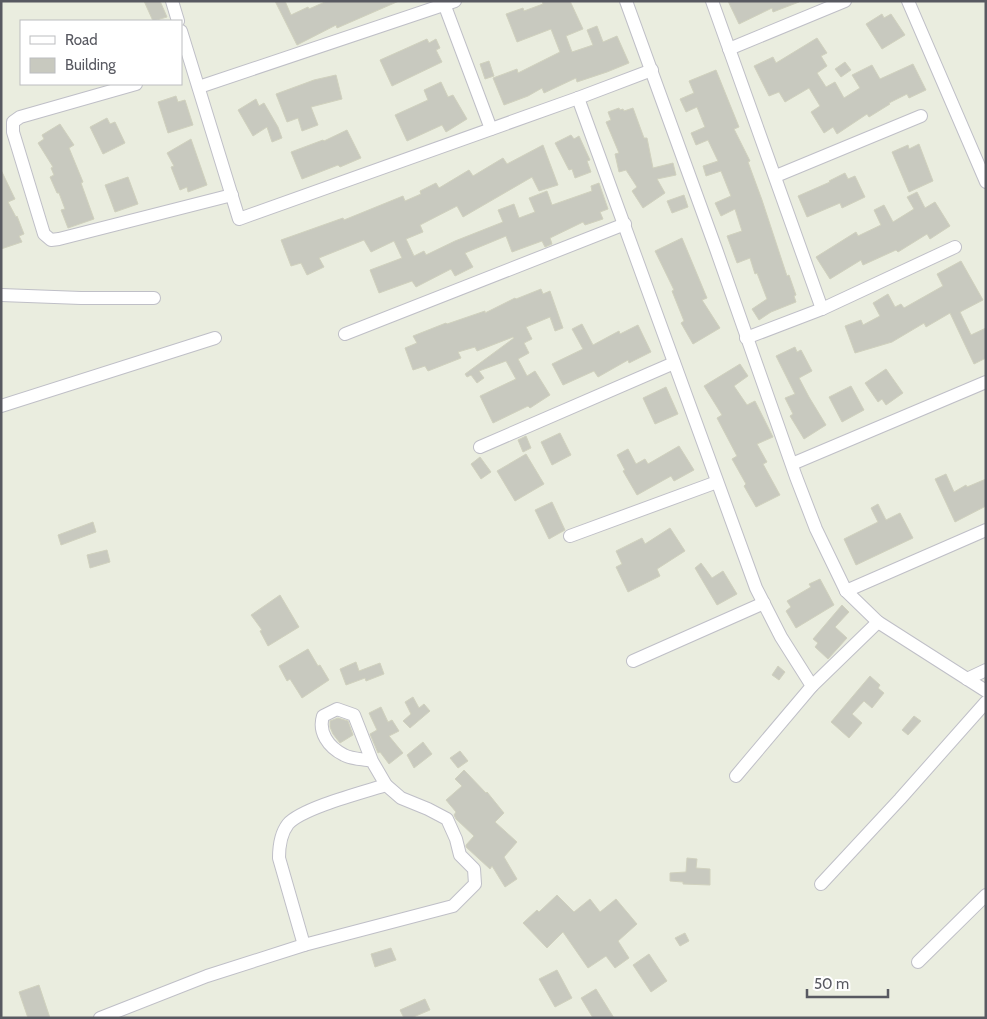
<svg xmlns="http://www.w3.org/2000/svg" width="987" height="1019" font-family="Cabin,sans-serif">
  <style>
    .building { fill: #c8c9bf; stroke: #d0d1be }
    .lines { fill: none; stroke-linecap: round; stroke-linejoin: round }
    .minor-casing { stroke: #bfbfc7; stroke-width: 14 }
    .minor { stroke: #fff; stroke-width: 12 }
  </style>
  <rect width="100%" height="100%" fill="#eaeddf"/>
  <g class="building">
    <polygon points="144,1 160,1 167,17 153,21"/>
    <polygon points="275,1 285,1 291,15 308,7 309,9 327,1 399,1 337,28 336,25 297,45"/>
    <polygon points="542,1 570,1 583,29 566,36 572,52 593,45 587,30 597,26 603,42 617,36 629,63 607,72 577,82 576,78 544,93 542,88 528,96 504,105 493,78 517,69 518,73 560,52 551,29 517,42 506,14 523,8 524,11 543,4"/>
    <polygon points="728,1 799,1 799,2 773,12 772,8 739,24"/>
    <polygon points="882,14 884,18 891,14 905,35 882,49 866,24"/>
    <polygon points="817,38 827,53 821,56 827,66 817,73 826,87 835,82 844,98 860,88 852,75 872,65 880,79 913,64 926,90 909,98 907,94 889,103 890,104 869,117 867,114 837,134 833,127 824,133 811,112 820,106 809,88 785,102 779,92 769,96 754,66 773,57 776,63"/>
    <polygon points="427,39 429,43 436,39 440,48 436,50 442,62 392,86 380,60"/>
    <polygon points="489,61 494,76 485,79 480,64"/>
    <polygon points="845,62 851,70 841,77 835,69"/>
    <polygon points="716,70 739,127 734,129 750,161 748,162 762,200 787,276 789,275 796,295 794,296 796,302 771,312 759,320 752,309 767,299 757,273 755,274 750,258 737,263 727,236 742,231 735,209 721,216 715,203 731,196 721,171 706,176 703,166 718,161 708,140 696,145 691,133 705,127 697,107 686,112 680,99 694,93 689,81"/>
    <polygon points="336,75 342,99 311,107 318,125 302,131 298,118 287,122 276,94 314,80"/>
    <polygon points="441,82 448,97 453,95 467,119 446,132 442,125 407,141 395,115 428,100 424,90"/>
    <polygon points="176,96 178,102 185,100 193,125 168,133 158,102"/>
    <polygon points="256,99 259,106 264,103 278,127 282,138 272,142 267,127 253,136 238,110"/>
    <polygon points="619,108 620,110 623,109 624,111 633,108 644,138 647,138 653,168 673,163 676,175 657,179 665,193 643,208 632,191 637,187 626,170 619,172 615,154 619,153 606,122 611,120 608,112"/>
    <polygon points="107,118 110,124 115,122 125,143 103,154 90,127"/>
    <polygon points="60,124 74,145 69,148 83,182 81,183 94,219 68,228 61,210 65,209 59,193 57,193 50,177 54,175 51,168 53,167 38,143 44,139 42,135"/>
    <polygon points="347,130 361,158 340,167 338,165 302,179 291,152 323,140 324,141"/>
    <polygon points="571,135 574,139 579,136 590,160 587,161 591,172 575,178 572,169 569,170 555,143"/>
    <polygon points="191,139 207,185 188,192 187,187 180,190 171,167 174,166 167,153"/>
    <polygon points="919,144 933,181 909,192 892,152 908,145 909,149"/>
    <polygon points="543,145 558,185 539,191 532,177 463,217 457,206 420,225 423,232 406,239 414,256 424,251 426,255 455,241 503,222 498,210 514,204 519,218 535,212 529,198 547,191 552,205 592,191 591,186 599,183 608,209 600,212 603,219 585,225 583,222 550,238 552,244 545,247 542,241 512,252 506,236 465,253 473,267 455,276 451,269 416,287 412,281 379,293 370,270 402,258 394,241 371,252 364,240 319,258 324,267 307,275 301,263 291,266 281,240 343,218 344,220 403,196 405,201 421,194 420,191 436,183 439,188 469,170 473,176 503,158 507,164"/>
    <polygon points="1,170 15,199 8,202 16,217 17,216 24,234 19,236 22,242 1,249"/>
    <polygon points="845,173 848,179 855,176 865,197 842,208 840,203 807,217 798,196 830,182 829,181"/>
    <polygon points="128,177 138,204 115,212 105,185"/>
    <polygon points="917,192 925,208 935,202 950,226 930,239 927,234 898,252 896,250 863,265 861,260 830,279 816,257 856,232 858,236 881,225 874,210 884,205 893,222 914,209 907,197"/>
    <polygon points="684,195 688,207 672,213 667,201"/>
    <polygon points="682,238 707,298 702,300 720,328 693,344 681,323 684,321 672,291 674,290 655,251"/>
    <polygon points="961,261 983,300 960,312 971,335 986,328 986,358 974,364 950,313 926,327 924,323 892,342 855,353 845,326 861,320 863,325 880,316 873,303 888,294 895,307 901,304 904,308 943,286 937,274"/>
    <polygon points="541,289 543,294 550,291 563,328 555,331 550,317 526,327 532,339 524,343 529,353 518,359 527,376 535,371 550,395 530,408 528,406 493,423 480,396 516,379 506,361 479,371 484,378 477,383 471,375 467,377 465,374 514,338 513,337 477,351 475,347 458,352 461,358 428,371 425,366 413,370 405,348 417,343 413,336 446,323 447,324 485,311 485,313 515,298 516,299"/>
    <polygon points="582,324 593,345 619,331 620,334 638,325 651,352 629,363 628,360 598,377 594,371 563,385 552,364 583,349 572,329"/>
    <polygon points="795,347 797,352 801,350 812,371 799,378 809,397 826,425 804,439 790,416 793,414 785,398 795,394 776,356"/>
    <polygon points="740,364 748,376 734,386 747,405 755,401 773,437 757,444 767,462 763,464 780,495 756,507 744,486 746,484 732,459 737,456 717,418 722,415 704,386"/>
    <polygon points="886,369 903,393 886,405 882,399 878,402 865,383"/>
    <polygon points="851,386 864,410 842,422 829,397"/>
    <polygon points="666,387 678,414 655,424 643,398"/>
    <polygon points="560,433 571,455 552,465 541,442"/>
    <polygon points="526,436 531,448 523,452 518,440"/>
    <polygon points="679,446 694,470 674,481 671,476 637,495 623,471 625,470 617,455 628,449 636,464 645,459 648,464"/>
    <polygon points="526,454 544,484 515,501 497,471"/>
    <polygon points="480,457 491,472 481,479 471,464"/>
    <polygon points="946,474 954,492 966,485 967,487 986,479 986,506 955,522 935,479"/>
    <polygon points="552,502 565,530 549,539 535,510"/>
    <polygon points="878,504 886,520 900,513 913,538 856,565 844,539 878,522 871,508"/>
    <polygon points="93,522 96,532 61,545 58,535"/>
    <polygon points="670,528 685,551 657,569 660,576 628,592 616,567 622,564 616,551 642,538 645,544"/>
    <polygon points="107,550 110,562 90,568 87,555"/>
    <polygon points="701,563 712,578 723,571 737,594 717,605 695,568"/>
    <polygon points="820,579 834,605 796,628 786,611 791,607 787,601 811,587 809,584"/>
    <polygon points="280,595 299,627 268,646 260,631 262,630 251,615"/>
    <polygon points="842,605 849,612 835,627 847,638 828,659 815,647 818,643 813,639"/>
    <polygon points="308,649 318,666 320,665 329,680 302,698 290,679 287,681 279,666"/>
    <polygon points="356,662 359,671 380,663 384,674 366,681 365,678 346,685 340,669"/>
    <polygon points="778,666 785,672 779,680 772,675"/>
    <polygon points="870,676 880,685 878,688 884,693 872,708 864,701 852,714 862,723 849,738 831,722"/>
    <polygon points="413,697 419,708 424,704 430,711 410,728 403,721 411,714 405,702"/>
    <polygon points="381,707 388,722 392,720 399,731 389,736 403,753 389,764 380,752 378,753 370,734 377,730 369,713"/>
    <polygon points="914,716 921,721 908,735 902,730"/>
    <polygon points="338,718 348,721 353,735 340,743 333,734 330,727 330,721"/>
    <polygon points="423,742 432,754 414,768 407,755"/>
    <polygon points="460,751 468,761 458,768 450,758"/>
    <polygon points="464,770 486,793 487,792 504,813 495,822 517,842 504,857 517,879 505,887 492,866 490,869 466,847 466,845 474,836 456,819 454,815 456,812 446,800 462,786 455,779"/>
    <polygon points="687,858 697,859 696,868 710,869 710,885 683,884 683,882 670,881 670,873 686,872"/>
    <polygon points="557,895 574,912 590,899 600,912 616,899 637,924 618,941 629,958 615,968 606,956 588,968 563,932 547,948 523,923 537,910 539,912"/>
    <polygon points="685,933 689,941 680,946 675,938"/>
    <polygon points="391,948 396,960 375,967 371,954"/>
    <polygon points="649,954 667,981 651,992 633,965"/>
    <polygon points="557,970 572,998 555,1007 539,979"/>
    <polygon points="39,985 50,1018 28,1018 19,992"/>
    <polygon points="596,989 614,1018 593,1018 581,998"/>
    <polygon points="425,999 430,1010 411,1018 404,1018 400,1010"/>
  </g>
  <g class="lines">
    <defs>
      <g id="minor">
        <polyline points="172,1 178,21"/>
        <polyline points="443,1 491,129"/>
        <polyline points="626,1 716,249 796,477 816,529 846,591 878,622 986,691"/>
        <polyline points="712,1 822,309"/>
        <polyline points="908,1 986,182"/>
        <polyline points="181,31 239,219 578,98 652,70"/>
        <polyline points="729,49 845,1"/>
        <polyline points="136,84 20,117 13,122 13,132 44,234 51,240 59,239 232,195"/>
        <polyline points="199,87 455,1"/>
        <polyline points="578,98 756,588 781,637 812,686"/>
        <polyline points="776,176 921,116"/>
        <polyline points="1,295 81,298 154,298"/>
        <polyline points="345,334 625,224"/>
        <polyline points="746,338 822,309 955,247"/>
        <polyline points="1,406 215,338"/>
        <polyline points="480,447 674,363"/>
        <polyline points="792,464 986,382"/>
        <polyline points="570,536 717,482"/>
        <polyline points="846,591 986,530"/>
        <polyline points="633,661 764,603"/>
        <polyline points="967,679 986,670"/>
        <polyline points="736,776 812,686 878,622"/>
        <polyline points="821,884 900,799 986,702"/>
        <path d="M304,945L279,858C279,847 281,833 288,824C302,808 364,792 386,785"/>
        <polyline points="918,962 986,895"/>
        <path d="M100,1018L207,976L304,945L453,906L475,884L474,869L460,855L456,839L447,819L428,809L401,798L386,785L372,761L354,715L337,709L323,716C318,732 328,747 344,755C351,759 363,759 372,761"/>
      </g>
    </defs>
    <use href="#minor" class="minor-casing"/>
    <use href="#minor" class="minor"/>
  </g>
  <rect width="987" height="1019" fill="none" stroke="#585961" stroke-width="5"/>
  <rect x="20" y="20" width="162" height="65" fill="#ffffff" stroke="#bcbdc0"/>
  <rect x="30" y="36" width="25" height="8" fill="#ffffff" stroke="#bcbdc0"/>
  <text x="65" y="45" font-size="15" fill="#585961">Road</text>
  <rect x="30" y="58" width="25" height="15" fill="#c8c9bf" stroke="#bcbdc0"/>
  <text x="65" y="70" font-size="15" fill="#585961">Building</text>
  <path d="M807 989v8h81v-8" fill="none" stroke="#585961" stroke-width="2.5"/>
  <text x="814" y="989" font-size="15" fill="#585961" stroke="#ffffff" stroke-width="4" paint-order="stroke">50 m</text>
</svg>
